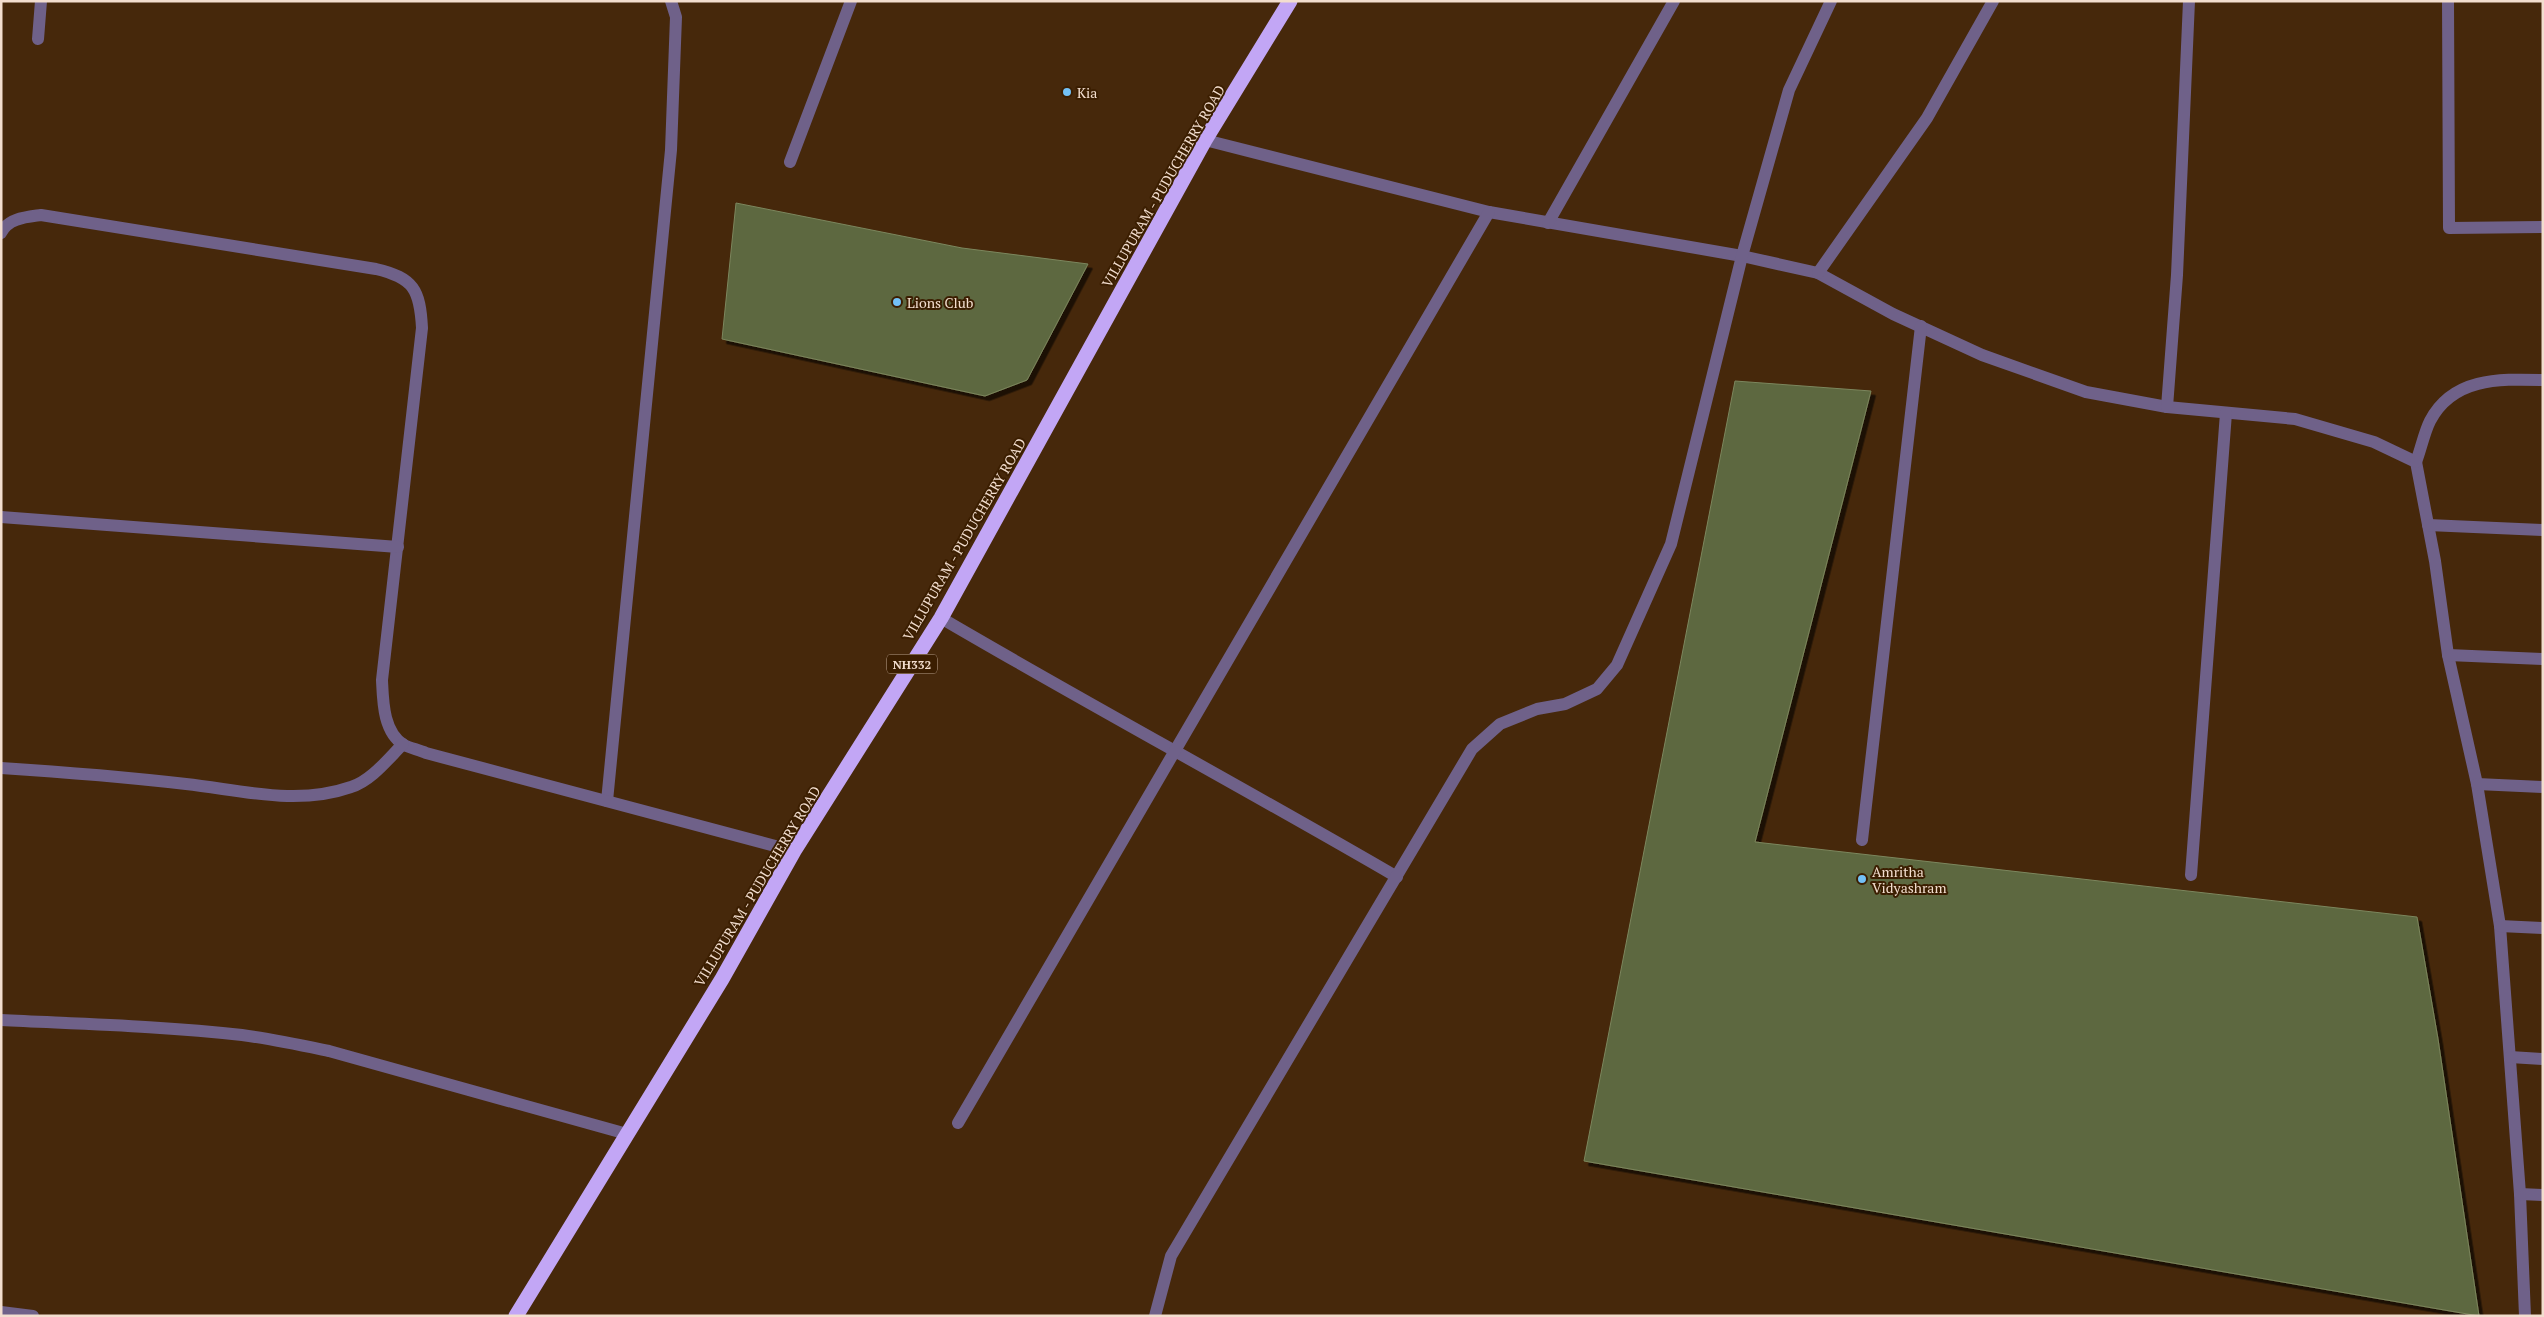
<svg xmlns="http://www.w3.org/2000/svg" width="2544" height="1317" font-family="'PT Serif',serif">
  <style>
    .building { fill: #5d673f; stroke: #7c875e; filter: url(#shadow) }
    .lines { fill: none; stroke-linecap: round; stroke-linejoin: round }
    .lane { stroke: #6f6189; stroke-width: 12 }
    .street { stroke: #6f6189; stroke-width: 12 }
    .highway { stroke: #c2a6f5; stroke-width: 15 }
    .poi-dot { fill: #73c1f6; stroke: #3b1e01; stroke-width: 2 }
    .labels { text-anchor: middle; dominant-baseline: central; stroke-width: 4; stroke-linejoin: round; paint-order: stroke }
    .shield { fill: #3b1e01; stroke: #bca491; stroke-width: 1 }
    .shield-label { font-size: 12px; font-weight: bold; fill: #f3decf }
    .poi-label { font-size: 14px; fill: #f3decf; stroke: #3b1e01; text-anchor: start }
    .street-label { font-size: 14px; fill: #f3decf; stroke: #3b1e01 }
  </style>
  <defs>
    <filter id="shadow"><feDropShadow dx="4.5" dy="4.5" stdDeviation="0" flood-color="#0009"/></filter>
  </defs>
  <rect width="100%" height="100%" fill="#46280b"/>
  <g class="building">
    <polygon points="736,203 962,248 1088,264 1027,380 985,396 722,339"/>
    <polygon points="1735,381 1871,391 1755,842 2417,917 2438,1039 2479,1316 1584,1161"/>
  </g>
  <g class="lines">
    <polyline class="lane" points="607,801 671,150 676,17 671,1"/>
    <g class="street">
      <polyline points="2448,1 2449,228 2543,227"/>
      <polyline points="38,39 41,1"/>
      <polyline points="1205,140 1489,212 1742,256 1818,273 1893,314 1982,355 2086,392 2167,407 2295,419 2374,442 2416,462 2435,561 2448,655 2477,784 2500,926 2520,1194 2525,1316"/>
      <polyline points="790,162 851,1"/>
      <polyline points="1548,223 1674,1"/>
      <path d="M1,233C8,218 27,217 41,215L376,269C414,278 420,290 422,328L382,680C383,701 383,732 404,745C410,748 419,750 426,753L794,851"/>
      <polyline points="1818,273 1927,118 1993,1"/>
      <polyline points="2167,407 2177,275 2189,1"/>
      <path d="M2416,462C2421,449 2424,433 2430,421C2453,377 2500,379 2543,380"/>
      <polyline points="1,517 398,547"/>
      <polyline points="2428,525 2543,530"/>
      <path d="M941,618C1091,706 1246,789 1397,877"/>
      <polyline points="2448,655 2543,659"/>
      <path d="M1,768C63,772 125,777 186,784C241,790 297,806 351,787C371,781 388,759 403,744"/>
      <polyline points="2477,784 2543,787"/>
      <polyline points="1862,840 1921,326"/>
      <polyline points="2191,875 2226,413"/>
      <polyline points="2500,926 2543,928"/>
      <path d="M1,1020C81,1024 163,1026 242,1035C272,1039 300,1045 329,1051L627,1134"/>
      <polyline points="2510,1057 2543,1059"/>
      <polyline points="958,1123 1489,212"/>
      <polyline points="2520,1194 2543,1195"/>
      <polyline points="1,1312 33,1316"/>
      <polyline points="1155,1316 1171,1256 1472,749 1500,724 1537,709 1565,704 1597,689 1617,665 1671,544 1742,256 1789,90 1831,1"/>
    </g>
    <polyline class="highway" points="516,1316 722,979 794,851 941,618 1205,140 1290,1"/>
  </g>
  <g class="poi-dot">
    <circle cx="1067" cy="92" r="5"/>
    <circle cx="897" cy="302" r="5"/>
    <circle cx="1862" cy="879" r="5"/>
  </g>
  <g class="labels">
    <rect class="shield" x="887" y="654.5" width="50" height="19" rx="4"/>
    <g class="shield-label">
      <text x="912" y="664">NH332</text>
    </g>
    <g class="poi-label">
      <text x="1077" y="92">Kia</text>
      <text x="907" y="302">Lions Club</text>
      <text x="1872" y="871">Amritha<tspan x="1872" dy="16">Vidyashram</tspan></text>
    </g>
    <g class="street-label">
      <text transform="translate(1163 186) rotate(-60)">VILLUPURAM - PUDUCHERRY ROAD</text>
      <text transform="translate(964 539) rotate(-60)">VILLUPURAM - PUDUCHERRY ROAD</text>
      <text transform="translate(757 886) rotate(-59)">VILLUPURAM - PUDUCHERRY ROAD</text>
    </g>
  </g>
  <rect width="2544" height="1317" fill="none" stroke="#f3decf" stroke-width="5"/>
</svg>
